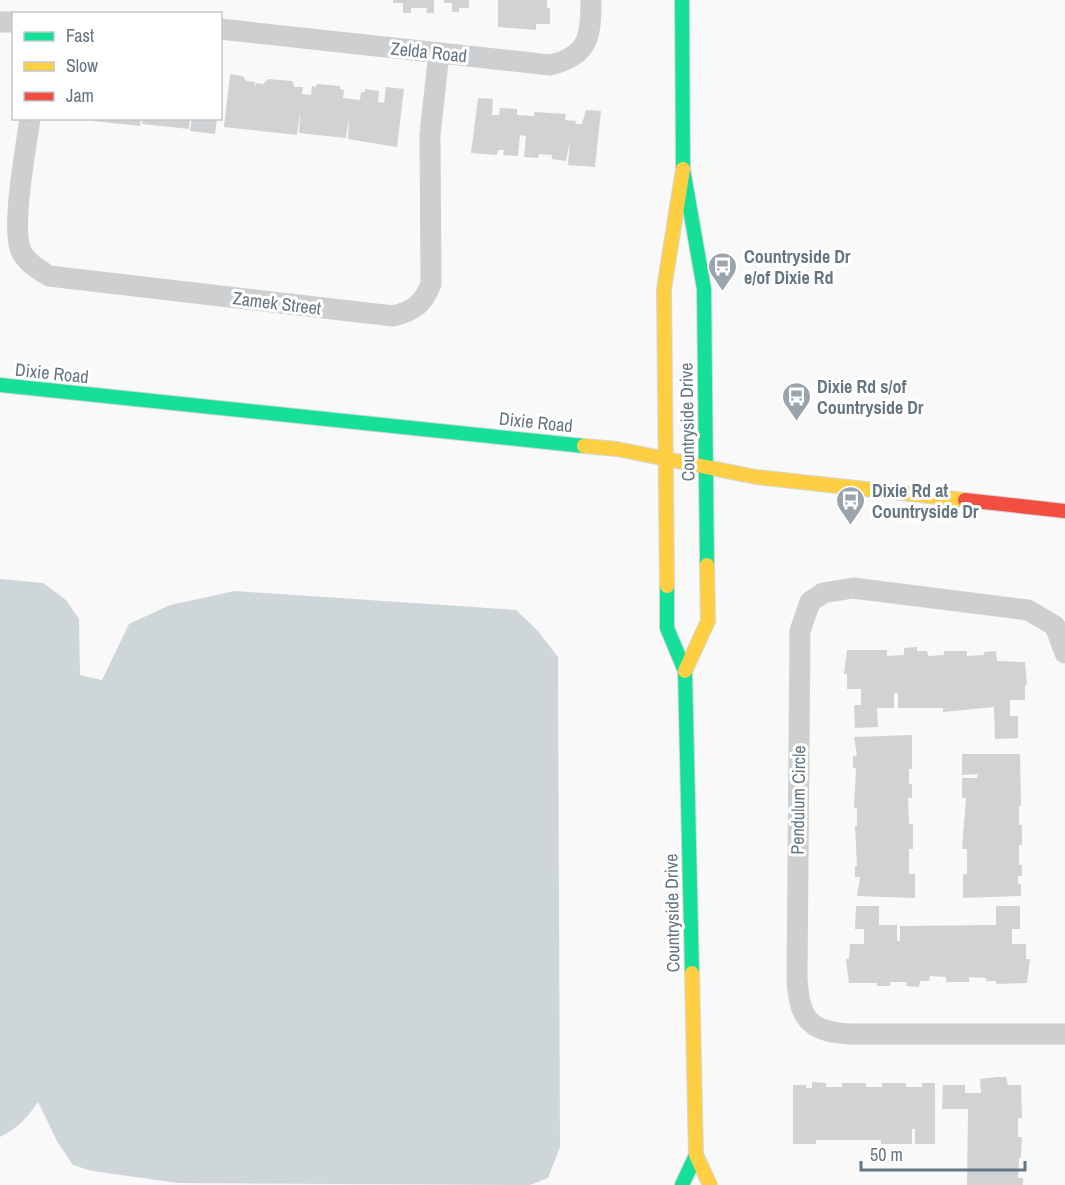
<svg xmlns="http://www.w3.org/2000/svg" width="1065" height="1185" font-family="'Archivo Narrow',sans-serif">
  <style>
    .water { fill: #ced6d9 }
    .building { fill: #d0d2d3 }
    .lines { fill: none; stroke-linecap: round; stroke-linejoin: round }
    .fast-casing { stroke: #d5d6d7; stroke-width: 16 }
    .slow-casing { stroke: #d5d6d7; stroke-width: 16 }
    .jam-casing { stroke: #d5d6d7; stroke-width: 16 }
    .street { stroke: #cecfd0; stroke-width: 21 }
    .fast { stroke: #16e098; stroke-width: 14 }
    .slow { stroke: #ffcf43; stroke-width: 14 }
    .jam { stroke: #f24e42; stroke-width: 14 }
    .labels { text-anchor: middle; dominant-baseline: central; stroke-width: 6; stroke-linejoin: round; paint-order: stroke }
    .street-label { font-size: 18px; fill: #657683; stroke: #fff }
    .poi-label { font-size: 18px; font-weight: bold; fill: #657683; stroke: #fff; text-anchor: start }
  </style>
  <rect width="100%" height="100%" fill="#f9f9f9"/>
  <path class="water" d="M0,579L43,583L66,600L79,619L80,675L102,680L129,624L170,605L235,591L516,610L538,631L558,657L560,1147L548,1178L530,1185L178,1183L92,1171L73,1165L58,1143L38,1102C27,1118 18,1128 0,1137Z"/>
  <g class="building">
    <polygon points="393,0 434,0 434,13 426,13 427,8 411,8 411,13 403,13 403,3 393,3"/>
    <polygon points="444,0 469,0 469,8 459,8 459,12 452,12 452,3 444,3"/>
    <polygon points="498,0 547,0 547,8 550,8 550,24 536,24 536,30 498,27"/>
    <polygon points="230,74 243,76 246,81 255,82 254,88 256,83 263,84 268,79 292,81 295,87 303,87 302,94 311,95 312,86 316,87 317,84 340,86 340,89 344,90 343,98 360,100 361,92 365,92 365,89 379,91 378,102 384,103 386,87 404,89 397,147 348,139 349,117 346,138 299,133 300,111 297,135 224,127"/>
    <polygon points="478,98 493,99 492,115 499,115 500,108 517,109 517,115 534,116 534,112 566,114 565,120 576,121 575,124 582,124 586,110 601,111 595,167 568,165 570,141 566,161 552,159 552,155 539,154 538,158 524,157 526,136 520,135 518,156 503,155 504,150 498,150 497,155 471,153"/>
    <polygon points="93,118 141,118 140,126 93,121"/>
    <polygon points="143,118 190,118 189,129 142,124"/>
    <polygon points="192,118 217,118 215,134 190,131"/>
    <polygon points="917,647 917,651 927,651 928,656 944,655 944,651 967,651 967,656 984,655 984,652 996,651 997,661 1025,662 1027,685 1025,685 1025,700 1010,700 1010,716 1018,716 1018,738 995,739 994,707 943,712 943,708 898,708 898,693 894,693 894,708 877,708 878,727 855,728 854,705 861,705 861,689 847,689 847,674 844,674 847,650 887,650 887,656 904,655 904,648"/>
    <polygon points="912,735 912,769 909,769 909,784 912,784 912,798 908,798 909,824 913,824 913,849 909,849 909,874 915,874 915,898 857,896 860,877 855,877 855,866 857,866 855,826 857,826 857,808 854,808 856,768 853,768 853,756 857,756 854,737"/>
    <polygon points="962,754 1020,754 1021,806 1019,806 1019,825 1022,825 1022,845 1019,845 1019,865 1022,865 1022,876 1018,876 1018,884 1021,884 1021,896 963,898 963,874 967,874 967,849 962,849 966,798 962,798 962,778 977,778 978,774 962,775"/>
    <polygon points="856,906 879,906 879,925 897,925 897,941 900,941 900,926 996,925 996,906 1020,906 1020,929 1012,929 1012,944 1026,944 1026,959 1030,959 1027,983 996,984 996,981 986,981 986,978 969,977 969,982 946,982 946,977 930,976 929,981 920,981 919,987 906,986 907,982 890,982 890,986 877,986 877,983 849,983 846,959 849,959 850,944 864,944 864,929 855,929"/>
    <polygon points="997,1077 1006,1077 1008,1085 1021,1085 1022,1118 1018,1118 1018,1137 1022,1137 1021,1158 1019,1158 1018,1178 1023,1178 1023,1185 967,1185 968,1109 942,1109 943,1085 965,1085 965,1093 981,1093 980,1079"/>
    <polygon points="812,1082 826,1083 826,1087 842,1087 842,1083 866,1083 866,1087 882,1087 882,1083 906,1083 906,1087 922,1087 922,1083 935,1083 935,1144 915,1144 915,1129 912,1129 912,1144 881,1144 881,1140 816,1140 816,1144 793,1144 793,1085 806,1085 806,1088 812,1088"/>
  </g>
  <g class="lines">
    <defs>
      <g id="fast">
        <polyline points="682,0 683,169 704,289 707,565"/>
        <polyline points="0,385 584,446"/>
        <polyline points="667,586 667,628 685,671 692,973"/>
        <polyline points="682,1185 696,1155"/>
      </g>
      <g id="slow">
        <polyline points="584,446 617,449 756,477 965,500"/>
        <polyline points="667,586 664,289 683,169"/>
        <polyline points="685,671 708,621 707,565"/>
        <polyline points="692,973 696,1155 710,1185"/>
      </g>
      <polyline id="jam" points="965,500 1065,511"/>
    </defs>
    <use href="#fast" class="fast-casing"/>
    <use href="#slow" class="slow-casing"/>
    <use href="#jam" class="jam-casing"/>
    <g class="street">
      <polyline points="0,22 14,22"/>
      <path d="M220,29L550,65C589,56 591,36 591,0"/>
      <path d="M30,118C26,148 12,222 20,248C24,261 38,269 49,276L393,316C414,311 423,304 431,284L430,134L439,53"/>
      <path d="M1065,653L1055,626L1028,610L853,588L823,593L810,602L800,631L797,978C799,1018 808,1032 851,1034H1065"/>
    </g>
    <use href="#fast" class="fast"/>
    <use href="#slow" class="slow"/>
    <use href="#jam" class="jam"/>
  </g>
  <defs>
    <symbol id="bus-pin" viewBox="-11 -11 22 30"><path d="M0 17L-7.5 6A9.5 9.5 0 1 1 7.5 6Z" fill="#99a4ac" stroke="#fff"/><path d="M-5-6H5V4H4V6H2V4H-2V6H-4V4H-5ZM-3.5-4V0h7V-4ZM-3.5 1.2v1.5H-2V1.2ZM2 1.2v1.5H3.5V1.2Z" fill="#fff"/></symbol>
  </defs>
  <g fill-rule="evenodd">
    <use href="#bus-pin" x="706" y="250" width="33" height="45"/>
    <use href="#bus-pin" x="780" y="380" width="33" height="45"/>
    <use href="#bus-pin" x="834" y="484" width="33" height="45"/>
  </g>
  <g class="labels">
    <g class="street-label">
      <text transform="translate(429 52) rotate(6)">Zelda Road</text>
      <text transform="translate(277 303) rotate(7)">Zamek Street</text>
      <text transform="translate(52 373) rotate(6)">Dixie Road</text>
      <text transform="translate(536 422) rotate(6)">Dixie Road</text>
      <text transform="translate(687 422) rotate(-91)">Countryside Drive</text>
      <text transform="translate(798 800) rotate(-89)">Pendulum Circle</text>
      <text transform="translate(672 913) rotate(-91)">Countryside Drive</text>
    </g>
    <g class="poi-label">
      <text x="744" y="256">Countryside Dr<tspan x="744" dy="21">e/of Dixie Rd</tspan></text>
      <text x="817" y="386">Dixie Rd s/of<tspan x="817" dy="21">Countryside Dr</tspan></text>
      <text x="872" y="490">Dixie Rd at<tspan x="872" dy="21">Countryside Dr</tspan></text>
    </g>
  </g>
  <rect x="12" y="12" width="210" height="108" fill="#ffffff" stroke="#c1c8cd" stroke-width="1.5"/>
  <rect x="24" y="32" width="30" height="9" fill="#16e098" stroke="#c1c8cd" stroke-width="1.5"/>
  <text x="66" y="42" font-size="18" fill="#657683">Fast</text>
  <rect x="24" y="62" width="30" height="9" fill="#ffcf43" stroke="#c1c8cd" stroke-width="1.5"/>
  <text x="66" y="72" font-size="18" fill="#657683">Slow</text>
  <rect x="24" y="92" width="30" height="9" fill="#f24e42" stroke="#c1c8cd" stroke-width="1.5"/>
  <text x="66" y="102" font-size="18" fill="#657683">Jam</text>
  <path d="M861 1161v9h164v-9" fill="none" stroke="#657683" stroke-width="3"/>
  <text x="870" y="1161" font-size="18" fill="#657683" stroke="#ffffff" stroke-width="4.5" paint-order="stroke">50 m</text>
</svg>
